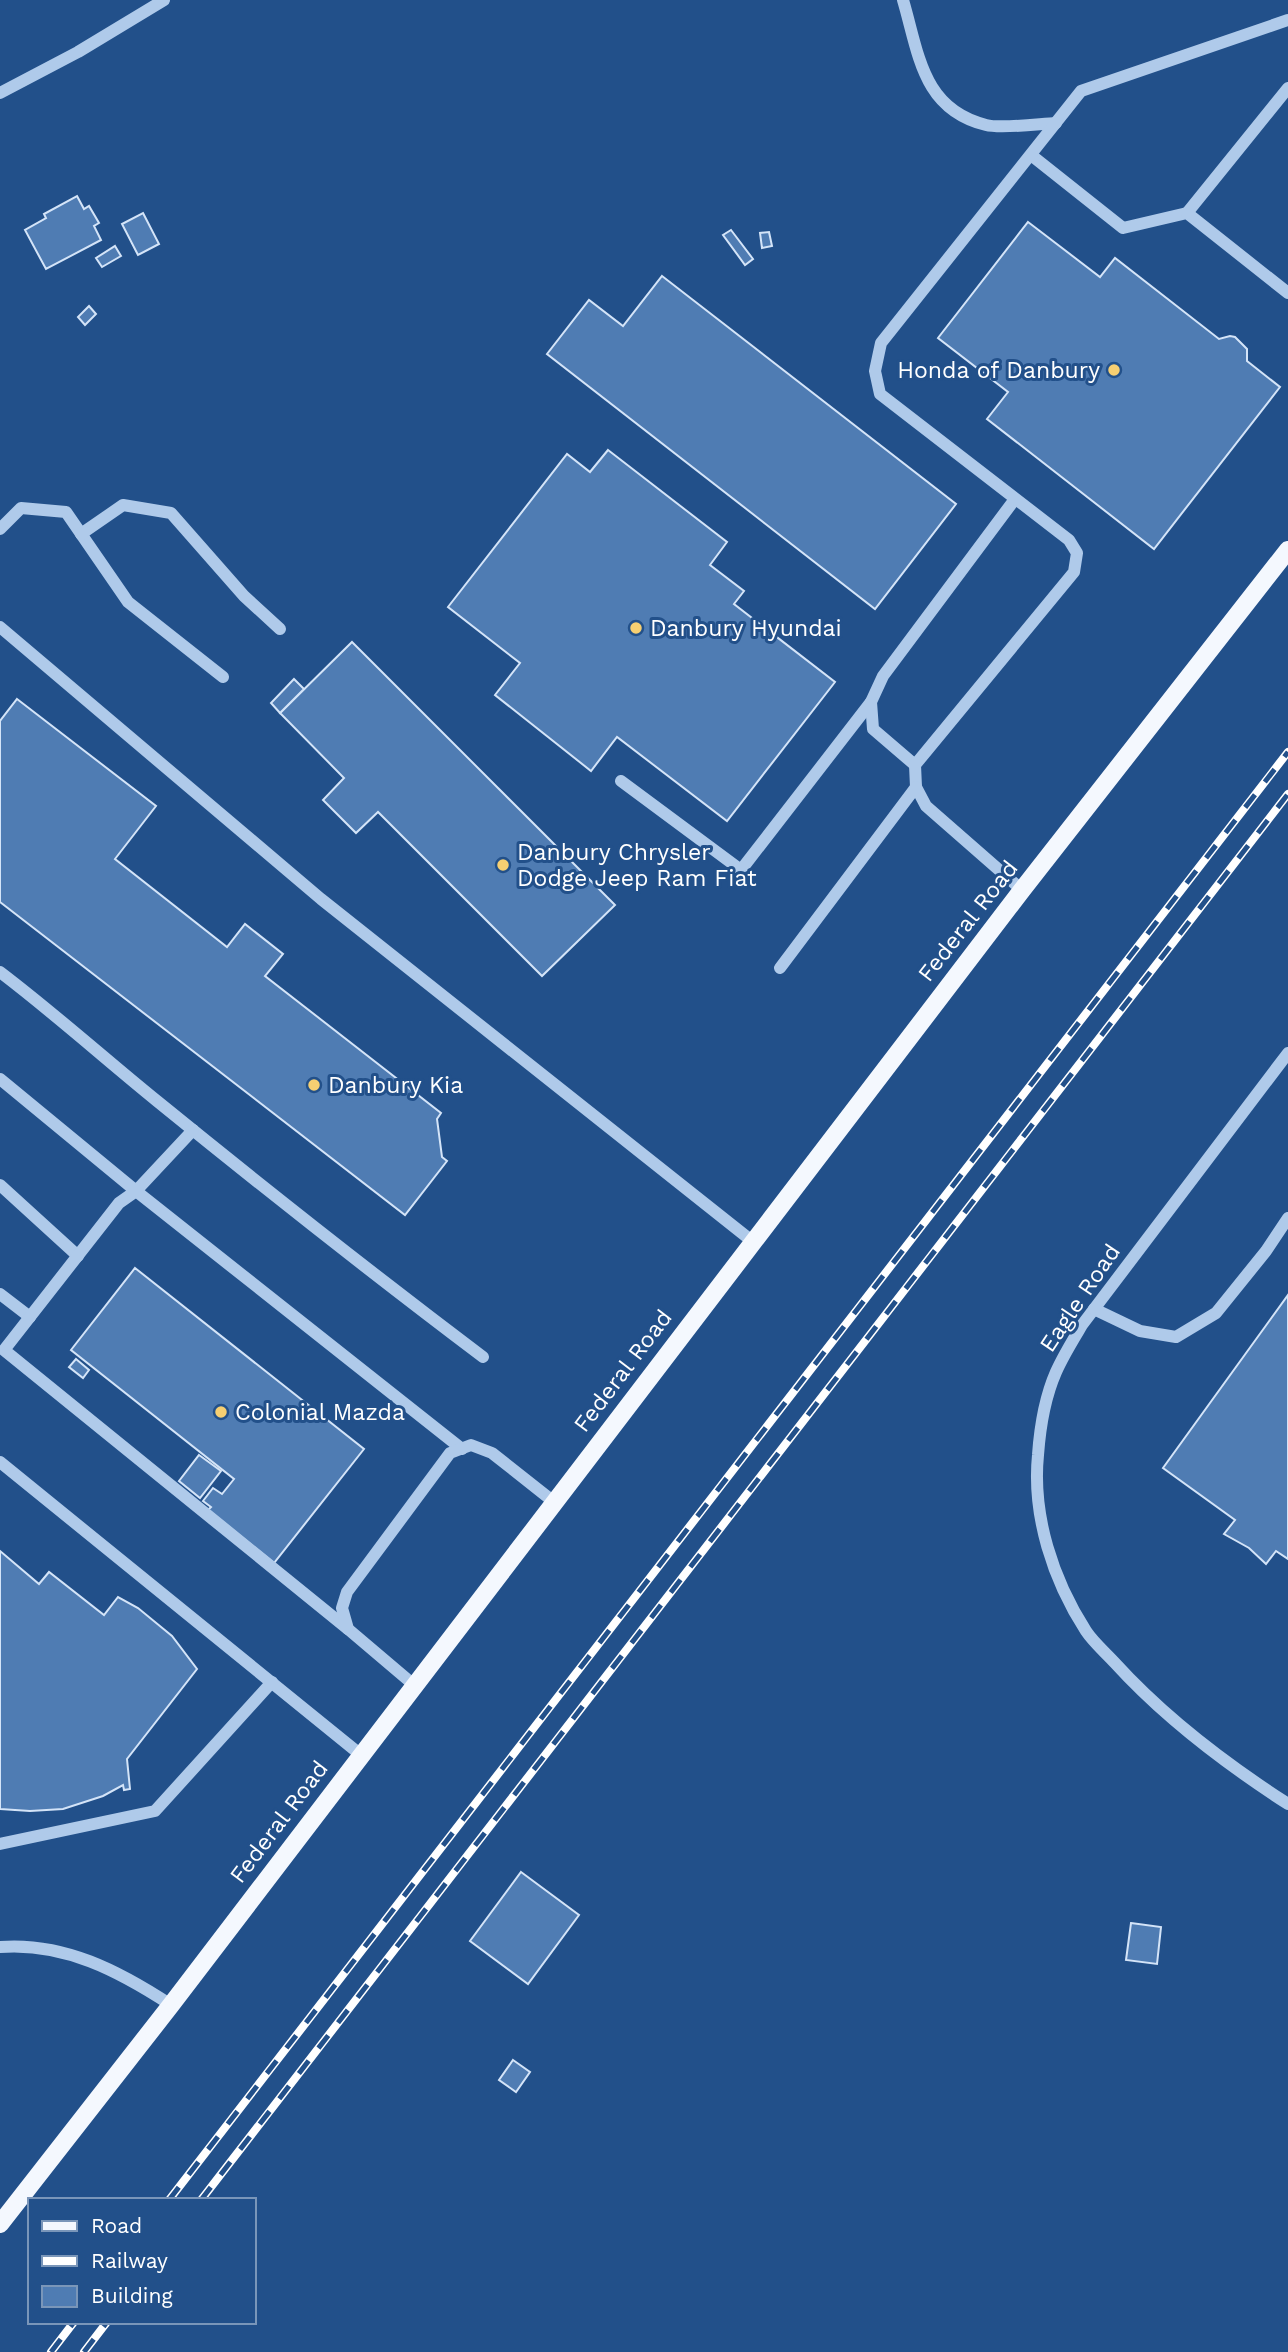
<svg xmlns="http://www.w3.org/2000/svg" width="1288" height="2352" font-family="'Work Sans',sans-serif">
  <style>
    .building { fill: #4f7cb3; stroke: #d4e4f8; stroke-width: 2 }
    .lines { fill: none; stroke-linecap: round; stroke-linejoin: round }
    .minor { stroke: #afcaea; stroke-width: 12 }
    .major { stroke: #f4f8fe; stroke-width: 18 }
    .rail-casing { stroke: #fff; stroke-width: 8 }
    .rail { stroke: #22508a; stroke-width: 5; stroke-dasharray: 16; stroke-linecap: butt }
    .poi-dot { fill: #f6cf72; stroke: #22508a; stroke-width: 2.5 }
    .labels { text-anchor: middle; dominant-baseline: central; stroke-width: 6; stroke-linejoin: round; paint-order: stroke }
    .poi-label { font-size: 23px; fill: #fff; stroke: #22508a; text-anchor: start }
    .street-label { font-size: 23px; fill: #fff; stroke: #22508a }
  </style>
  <rect width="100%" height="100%" fill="#22508a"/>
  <g class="building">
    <polygon points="77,196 84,209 89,206 99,223 94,226 101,240 46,269 25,230 46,218 44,214"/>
    <polygon points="143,213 159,244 138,255 122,224"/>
    <polygon points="1028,222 1100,277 1115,258 1219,339 1230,336 1235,337 1247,349 1247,361 1280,387 1154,549 987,419 1008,392 938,338"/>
    <polygon points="731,230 753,259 745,265 723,235"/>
    <polygon points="769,232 772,246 762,248 760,233"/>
    <polygon points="115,246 121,256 102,267 96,258"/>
    <polygon points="662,276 956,504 875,609 547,354 589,300 623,326"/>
    <polygon points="89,306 96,314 85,325 78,317"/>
    <polygon points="608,450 727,542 710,565 744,591 734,604 835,682 727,821 617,737 591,771 495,695 520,663 448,607 567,454 590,472"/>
    <polygon points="352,642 615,905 542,976 378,812 356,833 323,800 344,778 280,713"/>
    <polygon points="294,679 304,689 280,713 271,703"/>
    <polygon points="17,699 156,806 115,859 227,947 245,924 283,954 265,976 441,1113 437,1119 442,1157 447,1161 405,1215 0,902 0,721"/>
    <polygon points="135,1268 364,1449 274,1563 208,1510 211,1507 203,1501 213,1488 222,1494 234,1479 71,1350"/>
    <polygon points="1288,1295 1288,1559 1276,1551 1266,1564 1249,1548 1224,1534 1235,1520 1163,1468"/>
    <polygon points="76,1359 89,1370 83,1378 69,1367"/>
    <polygon points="199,1455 221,1471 200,1498 179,1481"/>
    <polygon points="0,1551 39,1584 49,1572 104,1615 118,1597 138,1608 172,1636 197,1669 127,1759 130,1789 124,1790 123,1785 103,1796 63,1809 30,1811 0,1809"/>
    <polygon points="521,1872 579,1915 528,1984 470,1941"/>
    <polygon points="1131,1923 1161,1927 1157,1964 1126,1960"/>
    <polygon points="513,2060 530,2072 516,2092 499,2080"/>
  </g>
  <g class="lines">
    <g class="minor">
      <path d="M903,0C919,54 922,109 986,125C1001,129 1038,124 1056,123"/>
      <polyline points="0,93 78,52 164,0"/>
      <polyline points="1031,155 1123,228 1187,213 1288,293"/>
      <polyline points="1187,213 1288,88"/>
      <polyline points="0,529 21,508 66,512 128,602 223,677"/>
      <polyline points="81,534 123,505 171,513 244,596 280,629"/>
      <polyline points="0,627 321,899 752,1241"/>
      <polyline points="915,765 873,729 871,702 883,676 1015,499"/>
      <polyline points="621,781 741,870 871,702"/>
      <polyline points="1022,890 926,806 916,787 915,765 1074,572 1077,553 1069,540 880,394 875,371 881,343 1081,91 1288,20"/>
      <polyline points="780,968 916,787"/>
      <path d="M0,972C54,1013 104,1058 157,1101C264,1188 373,1274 483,1357"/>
      <path d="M1288,1053L1082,1325C1073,1340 1063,1356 1056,1372C1045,1397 1040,1427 1038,1455C1032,1516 1053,1580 1086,1631C1094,1643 1106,1653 1115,1663C1165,1718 1226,1764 1288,1804"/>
      <polyline points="0,1079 136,1191 193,1130"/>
      <polyline points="0,1185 78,1256"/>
      <polyline points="0,1294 30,1317"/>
      <polyline points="1094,1309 1140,1331 1176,1337 1216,1313 1266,1251 1288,1218"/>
      <polyline points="0,1462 361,1755"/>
      <polyline points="348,1629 4,1350 119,1203 136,1191 462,1449"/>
      <polyline points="414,1685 348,1629 342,1608 347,1592 450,1453 471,1445 492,1453 554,1502"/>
      <polyline points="0,1844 155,1811 272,1682"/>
      <path d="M0,1947C64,1942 119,1971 171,2005"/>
    </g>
    <polyline class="major" points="0,2224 171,2005 1022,890 1288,550"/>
    <defs>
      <g id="rail">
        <polyline points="169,2200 1288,752"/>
        <polyline points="201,2200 1288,794"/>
        <polyline points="51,2352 74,2322"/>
        <polyline points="84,2352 107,2322"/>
      </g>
    </defs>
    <use href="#rail" class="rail-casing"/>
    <use href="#rail" class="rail"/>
  </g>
  <g class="poi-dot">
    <circle cx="1114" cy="370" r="7"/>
    <circle cx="636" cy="628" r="7"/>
    <circle cx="503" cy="865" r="7"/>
    <circle cx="314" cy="1085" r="7"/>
    <circle cx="221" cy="1412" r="7"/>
  </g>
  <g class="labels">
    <g class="poi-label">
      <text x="1100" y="370" text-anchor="end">Honda of Danbury</text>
      <text x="650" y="628">Danbury Hyundai</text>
      <text x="517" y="852">Danbury Chrysler<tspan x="517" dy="26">Dodge Jeep Ram Fiat</tspan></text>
      <text x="328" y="1085">Danbury Kia</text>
      <text x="235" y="1412">Colonial Mazda</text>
    </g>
    <g class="street-label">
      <text transform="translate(968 921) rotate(-52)">Federal Road</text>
      <text transform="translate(1080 1298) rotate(-56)">Eagle Road</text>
      <text transform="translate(623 1371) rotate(-53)">Federal Road</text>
      <text transform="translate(279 1822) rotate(-53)">Federal Road</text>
    </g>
  </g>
  <rect x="28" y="2198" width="228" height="126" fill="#22508a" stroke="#7a96b9" stroke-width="2"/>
  <rect x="42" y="2221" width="35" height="10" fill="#f4f8fe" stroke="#7a96b9" stroke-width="2"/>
  <text x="91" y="2233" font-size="21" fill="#ffffff">Road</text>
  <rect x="42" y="2256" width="35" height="10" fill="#ffffff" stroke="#7a96b9" stroke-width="2"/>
  <text x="91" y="2268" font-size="21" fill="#ffffff">Railway</text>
  <rect x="42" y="2286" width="35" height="21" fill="#4f7cb3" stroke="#7a96b9" stroke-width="2"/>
  <text x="91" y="2303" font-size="21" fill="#ffffff">Building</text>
</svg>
